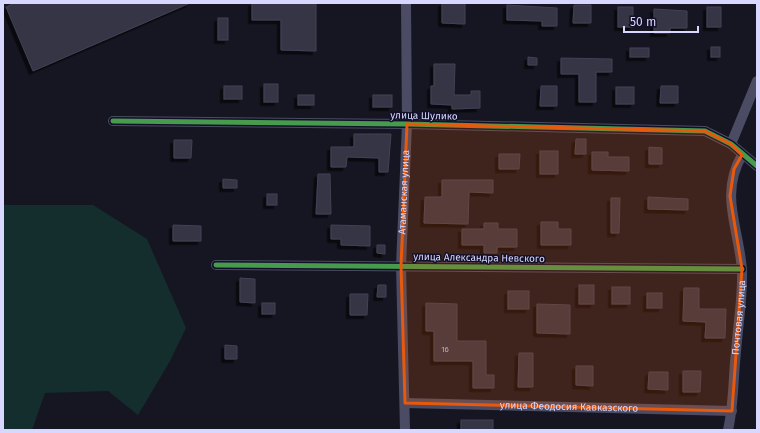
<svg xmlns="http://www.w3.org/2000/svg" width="760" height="433" font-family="'Fira Sans',sans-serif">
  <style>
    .green { fill: #132e2d }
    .building { fill: #353444; stroke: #434156; filter: url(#shadow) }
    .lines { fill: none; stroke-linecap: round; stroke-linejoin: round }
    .street { stroke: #4b4b63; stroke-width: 10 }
    .cycleway-casing { stroke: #121028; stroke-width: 8 }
    .cycleway { stroke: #469c4c; stroke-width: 5 }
    .marked { fill: #e8590c; fill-opacity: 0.2; stroke: #e8590c; stroke-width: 3; stroke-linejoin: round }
    .labels { text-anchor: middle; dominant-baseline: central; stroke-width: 3; stroke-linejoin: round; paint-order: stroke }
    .number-label { font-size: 8px; fill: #afaed0 }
    .street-label { font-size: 10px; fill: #d8d7ff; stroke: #121028 }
  </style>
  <defs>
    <filter id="shadow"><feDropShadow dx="-3.5" dy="3.5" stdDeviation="0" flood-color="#0009"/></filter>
  </defs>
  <rect width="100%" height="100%" fill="#161622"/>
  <polygon class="green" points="3,205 93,205 147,239 186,328 170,361 138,415 108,391 45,393 32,430 3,430"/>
  <g class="building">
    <polygon points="15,3 190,3 33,71 6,7"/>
    <polygon points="252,3 316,3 316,51 281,50 281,20 252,20"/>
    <polygon points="442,3 465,3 465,24 442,23"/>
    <polygon points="507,5 557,8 557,26 542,26 542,21 507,20"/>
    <polygon points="574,5 591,5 591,23 573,23"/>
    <rect x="618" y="7" width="15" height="20"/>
    <rect x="707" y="7" width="14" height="20"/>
    <polygon points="654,9 687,11 687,28 670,28 670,33 654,33"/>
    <rect x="218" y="18" width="10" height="22"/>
    <rect x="711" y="47" width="9" height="10"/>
    <rect x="630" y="48" width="19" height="9"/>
    <polygon points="528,57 537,58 537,65 528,65"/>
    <polygon points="561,58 612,59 612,72 596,72 596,102 579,102 579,74 561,74"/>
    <polygon points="434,64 455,64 454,95 471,95 471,91 480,91 480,108 452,109 452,105 431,104 431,86 434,86"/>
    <rect x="264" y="84" width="14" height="18"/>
    <rect x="224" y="86" width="18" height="13"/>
    <polygon points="541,86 557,86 557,106 540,106"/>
    <polygon points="661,86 678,86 678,103 660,103"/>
    <rect x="616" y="87" width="18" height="17"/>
    <rect x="298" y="95" width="16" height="10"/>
    <rect x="373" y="95" width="19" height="12"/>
    <polygon points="354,134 391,134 388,172 379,172 379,158 347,157 346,167 331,167 331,147 354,147"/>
    <polygon points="576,139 586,139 586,154 575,154"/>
    <polygon points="174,140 192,140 191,158 174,158"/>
    <polygon points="649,147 662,148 662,164 649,164"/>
    <rect x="540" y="151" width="18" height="23"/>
    <polygon points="592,152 608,152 608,157 629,157 629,171 592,170"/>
    <polygon points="499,154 520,154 519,169 499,169"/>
    <polygon points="318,174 330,174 331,214 316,214"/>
    <polygon points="223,179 237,180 237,188 223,188"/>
    <polygon points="442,180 493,180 493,193 469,192 468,224 424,223 425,197 442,197"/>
    <rect x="267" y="194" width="10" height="11"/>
    <polygon points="648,197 688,199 688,210 648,209"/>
    <polygon points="611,198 620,198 619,233 611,233"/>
    <polygon points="541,222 558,222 558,229 571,229 571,245 541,245"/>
    <polygon points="484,223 498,223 498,229 517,229 517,247 497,247 497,253 484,253 484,245 462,245 462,229 484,229"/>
    <polygon points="173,225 201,226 201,241 173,241"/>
    <polygon points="331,225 370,226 370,246 341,245 341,239 331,239"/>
    <polygon points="377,245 385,245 385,254 377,253"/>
    <polygon points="240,278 255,279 255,303 240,302"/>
    <polygon points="378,285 386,285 386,297 377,297"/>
    <rect x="579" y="285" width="15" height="19"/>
    <rect x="612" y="287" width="18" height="17"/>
    <polygon points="684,288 699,288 699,309 726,309 725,338 705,338 706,322 683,321"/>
    <rect x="508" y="291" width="21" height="18"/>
    <rect x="647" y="293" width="15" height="15"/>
    <polygon points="350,294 368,294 367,315 350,315"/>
    <rect x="262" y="303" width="13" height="11"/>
    <polygon points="426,303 457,304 457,341 486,341 486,375 494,375 494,388 473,388 473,361 434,361 434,331 426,331"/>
    <polygon points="537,304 570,305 570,334 537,333"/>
    <polygon points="225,345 237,346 237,359 225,359"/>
    <polygon points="519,353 533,353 533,387 518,387"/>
    <polygon points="576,366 593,366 593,386 576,385"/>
    <polygon points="683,371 701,371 700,392 683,392"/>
    <polygon points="649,372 668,372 668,390 648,389"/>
    <rect x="461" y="420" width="32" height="10"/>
  </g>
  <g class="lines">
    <g class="street">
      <polyline points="113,121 407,124 705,131 731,144 757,166"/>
      <polyline points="731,144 757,81"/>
      <polyline points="216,265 742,269"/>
      <path id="s1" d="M405,403L732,411"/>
      <path id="s2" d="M405,430L401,266L407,124L406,3"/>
      <path id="s3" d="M728,430C734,404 733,378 736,352C738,324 743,297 742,270C739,228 719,195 742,155"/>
    </g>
    <defs>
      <g id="cycleway">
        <polyline points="113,121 407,124 705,131 731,144 757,166"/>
        <polyline points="216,265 742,269"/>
      </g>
    </defs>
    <use href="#cycleway" class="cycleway-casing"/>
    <use href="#cycleway" class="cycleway"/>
  </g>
  <path class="marked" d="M407,124L705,131L731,144L742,155L734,169L730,196L742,269L732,411L405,403L401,266Z"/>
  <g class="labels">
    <g class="number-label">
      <text x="445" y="349">16</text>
    </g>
    <g class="street-label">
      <text transform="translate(424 116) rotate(1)">улица Шулико</text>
      <text stroke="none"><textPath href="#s2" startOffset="238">Атаманская улица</textPath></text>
      <text transform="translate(479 258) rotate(1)">улица Александра Невского</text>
      <text stroke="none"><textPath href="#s3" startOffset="113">Почтовая улица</textPath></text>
      <text stroke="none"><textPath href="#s1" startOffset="164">улица Феодосия Кавказского</textPath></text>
    </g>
  </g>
  <rect width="760" height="433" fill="none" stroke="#d8d7ff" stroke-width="8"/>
  <path d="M624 26v6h74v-6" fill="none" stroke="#d8d7ff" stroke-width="2"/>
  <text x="630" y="26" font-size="12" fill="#d8d7ff" stroke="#121028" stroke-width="3" paint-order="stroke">50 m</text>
</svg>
